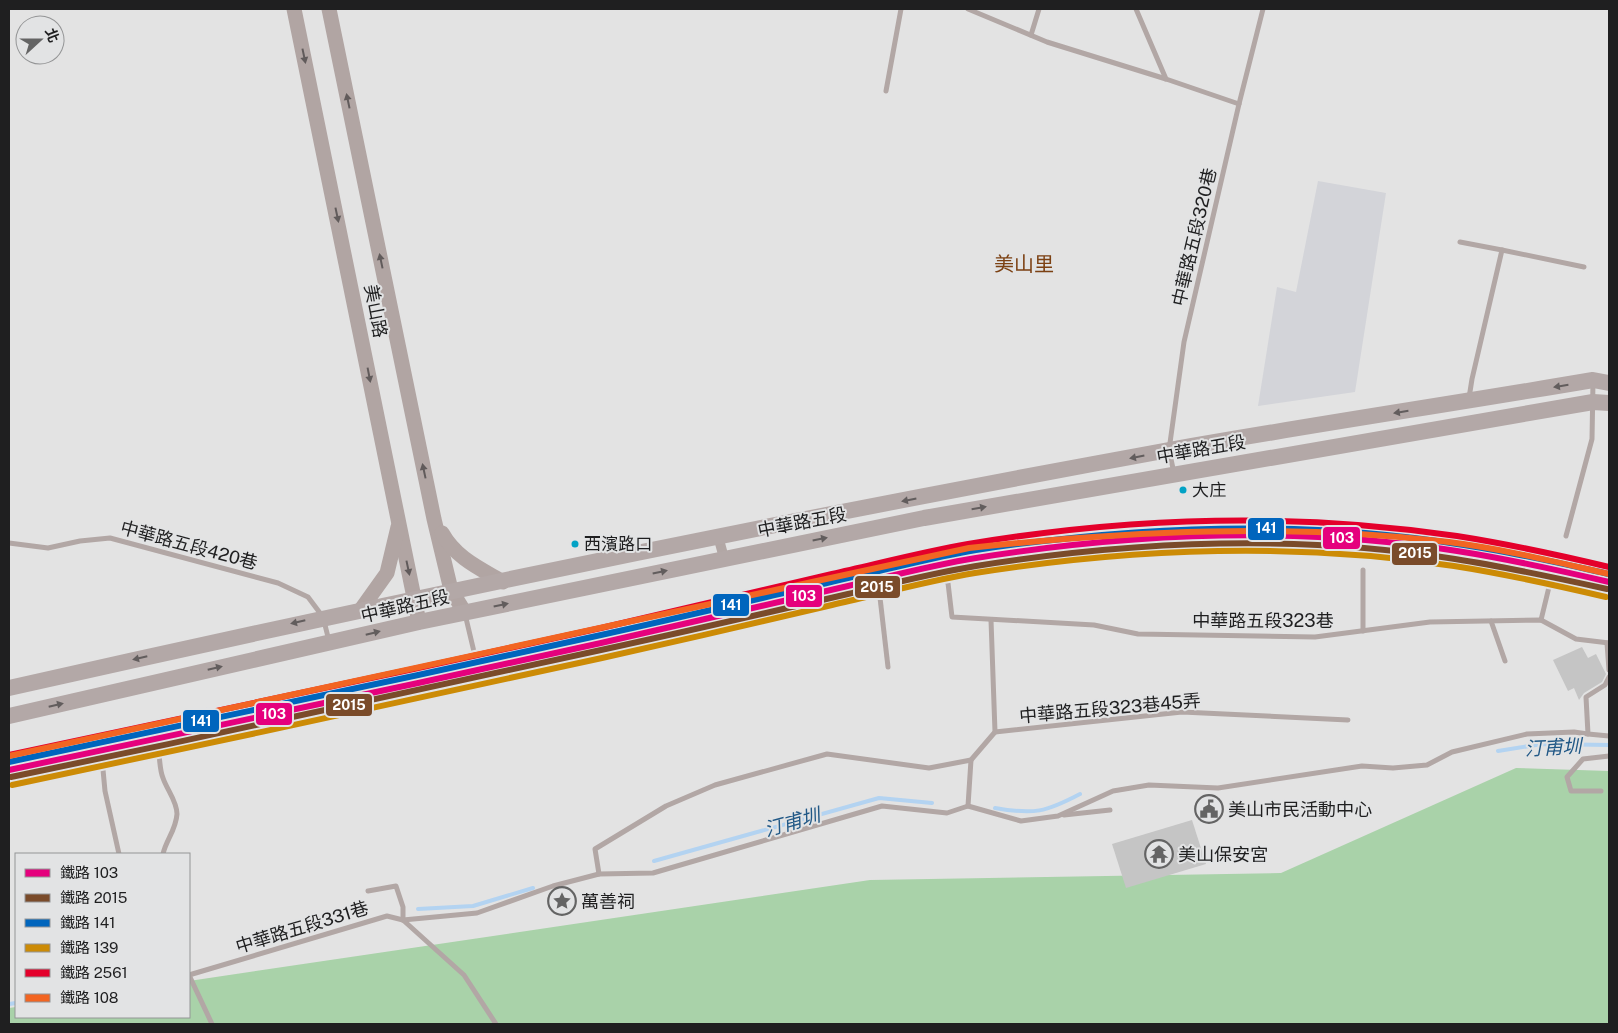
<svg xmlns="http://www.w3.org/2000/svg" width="1618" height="1033" font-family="'Public Sans','Noto Sans TC',sans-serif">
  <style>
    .built { fill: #d3d4d9 }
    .forest { fill: #a9d2a9 }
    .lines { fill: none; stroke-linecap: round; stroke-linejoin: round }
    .stream { stroke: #b3d3f1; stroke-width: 4 }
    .building { fill: #c5c5c5 }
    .lane { stroke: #b2a7a5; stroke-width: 5 }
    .street { stroke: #b2a7a5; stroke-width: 10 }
    .secondary { stroke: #b1a5a3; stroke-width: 15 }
    .primary { stroke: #b3a8a7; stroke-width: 16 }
    .rail-1-casing { stroke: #e2e3e4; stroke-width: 10 }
    .rail-2-casing { stroke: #e2e3e4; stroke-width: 10 }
    .rail-3-casing { stroke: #e2e3e4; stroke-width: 10 }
    .rail-4-casing { stroke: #e2e3e4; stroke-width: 10 }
    .rail-5-casing { stroke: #e2e3e4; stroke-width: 10 }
    .rail-6-casing { stroke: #e2e3e4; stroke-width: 10 }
    .rail-1 { stroke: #e5007d; stroke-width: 6 }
    .rail-2 { stroke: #7a4b2a; stroke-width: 6 }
    .rail-3 { stroke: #0065bd; stroke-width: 6 }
    .rail-4 { stroke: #cc8b06; stroke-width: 6 }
    .rail-5 { stroke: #e4002b; stroke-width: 6 }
    .rail-6 { stroke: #f26522; stroke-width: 6 }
    .oneway { fill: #615b5b }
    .oneway2 { fill: #625d5d }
    .bus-dot { fill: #02a2c5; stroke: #e2e3e4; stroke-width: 2 }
    .labels { text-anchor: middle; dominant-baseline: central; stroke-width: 4; stroke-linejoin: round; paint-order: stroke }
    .bus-label { font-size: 17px; fill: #1f1f20; stroke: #e2e3e4; text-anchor: start }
    .street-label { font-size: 18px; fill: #1f1f20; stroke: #e2e3e4 }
    .poi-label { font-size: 18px; fill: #1f1f20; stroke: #e2e3e4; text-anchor: start }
    .water-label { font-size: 19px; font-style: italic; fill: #215886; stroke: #e2e3e4 }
    .quarter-label { font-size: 20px; fill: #7c4113; stroke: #e2e3e4 }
    .line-badge { stroke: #e2e3e4; stroke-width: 2 }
    .badge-label { font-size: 14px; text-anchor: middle; font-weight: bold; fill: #fff }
  </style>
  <rect width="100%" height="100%" fill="#e3e3e3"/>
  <polygon class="built" points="1318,181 1386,193 1355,392 1258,406 1277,287 1296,292"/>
  <polygon class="forest" points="1516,768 1609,771 1609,1024 9,1024 9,1008 16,1007 16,1017 189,1017 189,981 870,880 1281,873"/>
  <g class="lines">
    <g class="stream">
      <polyline points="1498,751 1542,744 1609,745"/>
      <path d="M995,808C1034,815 1046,812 1080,794"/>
      <polyline points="654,861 879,798 932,803"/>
      <polyline points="418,909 473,906 533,888"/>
      <polyline points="9,1004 16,1003"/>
    </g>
  </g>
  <g class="building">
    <polygon points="1582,647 1588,658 1596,654 1606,674 1602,682 1584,693 1579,700 1574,688 1568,691 1553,660"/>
    <polygon points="1220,798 1221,819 1198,820 1197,799"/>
    <polygon points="1192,820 1206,864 1126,888 1112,844"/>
  </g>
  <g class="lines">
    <g class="lane">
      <polyline points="968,9 1047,42 1166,79 1239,104"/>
      <polyline points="1136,9 1166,79"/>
      <polyline points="1031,35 1039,9"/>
      <polyline points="886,91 901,9"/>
      <polyline points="1460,242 1502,250"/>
      <polyline points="1469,398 1472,379 1502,250 1584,267"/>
      <polyline points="1174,473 1169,450 1184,342 1239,104 1263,9"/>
      <polyline points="1566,536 1592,439 1593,382"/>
      <polyline points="9,543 48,548 80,541 110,538 278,583 308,597 323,617 329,641"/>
      <polyline points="1363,570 1363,631"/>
      <polyline points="879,589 888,667"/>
      <polyline points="465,614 480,677"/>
      <polyline points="1541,620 1549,587"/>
      <polyline points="1491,621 1505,661"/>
      <polyline points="1607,643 1609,670"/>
      <polyline points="1609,677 1605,685 1586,697 1588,734 1609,736"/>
      <polyline points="995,732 1182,712 1348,720"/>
      <polyline points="159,755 168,745 339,706 941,577 948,583 952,617 1094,625 1138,634 1315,637 1430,622 1541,620 1576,639 1609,643"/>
      <polyline points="1601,791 1571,791 1567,777 1583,759 1609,756"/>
      <polyline points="968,806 971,760"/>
      <polyline points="1064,815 1110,810"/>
      <path d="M119,854L105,791L102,759C113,746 142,755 159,755C160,762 160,771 163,778C167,790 177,801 177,814C176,830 166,840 163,854"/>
      <polyline points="599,874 595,849 666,806 715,785 827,754 929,768 971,760 995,732 991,620"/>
      <polyline points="368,891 396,886 403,907 403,920"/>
      <polyline points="403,920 477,913 553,886 599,874 653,873 882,806 947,813 968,806 1021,821 1058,816 1113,791 1149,785 1218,788 1362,766 1393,768 1427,765 1452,752 1527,734 1574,732 1588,734"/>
      <polyline points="189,975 387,916 403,920 464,975 496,1024"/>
      <polyline points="189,975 212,1024"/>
    </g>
    <polyline class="street" points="718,536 724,558"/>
    <g class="secondary">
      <polyline points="294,9 419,622"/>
      <polyline points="329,9 434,519 451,590 465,613"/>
      <path d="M442,533C456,558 479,568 503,582"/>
      <polyline points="362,608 387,573 398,527"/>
    </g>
    <g class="primary">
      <path d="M9,688C394,601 780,521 1169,450C1310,425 1452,404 1593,380L1609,383"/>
      <polyline points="9,716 419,622 924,518 1593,402 1609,403"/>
    </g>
    <defs>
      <path id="rail-1" d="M9,770C206,728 404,687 601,643C683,624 766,605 848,586C891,576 933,565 976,558C1134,533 1298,526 1457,551C1508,559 1558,570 1609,582"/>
      <path id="rail-2" d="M11,777C208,736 405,694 601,650C684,632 766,613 848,594C890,584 933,573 976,566C1133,541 1297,534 1455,559C1507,567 1557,578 1607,589"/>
      <path id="rail-3" d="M9,762C206,720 404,679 601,635C683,617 766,597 848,578C891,569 933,557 976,550C1135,526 1298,519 1457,544C1508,551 1559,563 1609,574"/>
      <path id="rail-4" d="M12,785C209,743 405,702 602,658C679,641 755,623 832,605C880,594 927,581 975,573C1133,548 1296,542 1454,566C1505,574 1555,585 1606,597"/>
      <path id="rail-5" d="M9,755C206,713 404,672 601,628C678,610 755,592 832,574C877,564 922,552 968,544C1129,517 1295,512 1457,536C1508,544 1559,555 1609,567"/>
      <path id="rail-6" d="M9,756L969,548C1129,531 1289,523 1449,542C1503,549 1556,562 1609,574"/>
    </defs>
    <use href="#rail-1" class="rail-1-casing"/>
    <use href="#rail-2" class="rail-2-casing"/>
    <use href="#rail-3" class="rail-3-casing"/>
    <use href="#rail-4" class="rail-4-casing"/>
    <use href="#rail-5" class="rail-5-casing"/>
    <use href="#rail-6" class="rail-6-casing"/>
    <use href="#rail-1" class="rail-1"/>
    <use href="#rail-2" class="rail-2"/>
    <use href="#rail-3" class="rail-3"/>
    <use href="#rail-4" class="rail-4"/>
    <use href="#rail-5" class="rail-5"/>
    <use href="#rail-6" class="rail-6"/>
  </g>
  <defs><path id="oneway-solid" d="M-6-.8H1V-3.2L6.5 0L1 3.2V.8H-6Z" transform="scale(1.25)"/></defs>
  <g class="oneway">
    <use href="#oneway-solid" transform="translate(304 56) rotate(78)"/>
    <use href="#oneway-solid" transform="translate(348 101) rotate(-102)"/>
    <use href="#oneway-solid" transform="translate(337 215) rotate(78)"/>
    <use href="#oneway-solid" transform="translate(381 261) rotate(-102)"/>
    <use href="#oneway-solid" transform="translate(369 375) rotate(79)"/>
    <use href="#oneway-solid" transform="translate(424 471) rotate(-102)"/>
    <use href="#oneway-solid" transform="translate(408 568) rotate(78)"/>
  </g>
  <g class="oneway2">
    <use href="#oneway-solid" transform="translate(1561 386) rotate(171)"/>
    <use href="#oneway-solid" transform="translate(1401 412) rotate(171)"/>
    <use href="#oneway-solid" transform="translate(1137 457) rotate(169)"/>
    <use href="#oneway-solid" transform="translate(909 500) rotate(169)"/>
    <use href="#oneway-solid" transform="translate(979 508) rotate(-10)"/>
    <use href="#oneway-solid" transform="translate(820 539) rotate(-11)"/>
    <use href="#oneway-solid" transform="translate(660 572) rotate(-12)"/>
    <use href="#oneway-solid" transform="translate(501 605) rotate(-12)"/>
    <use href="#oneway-solid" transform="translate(298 622) rotate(167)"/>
    <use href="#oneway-solid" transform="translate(373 633) rotate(-14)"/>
    <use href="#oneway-solid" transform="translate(140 658) rotate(167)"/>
    <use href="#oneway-solid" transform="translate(215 668) rotate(-13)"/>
    <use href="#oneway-solid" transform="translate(56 705) rotate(-13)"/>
  </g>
  <defs>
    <symbol id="civic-ring" viewBox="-11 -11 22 22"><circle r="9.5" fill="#e2e3e4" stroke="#646464" stroke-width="1.5"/><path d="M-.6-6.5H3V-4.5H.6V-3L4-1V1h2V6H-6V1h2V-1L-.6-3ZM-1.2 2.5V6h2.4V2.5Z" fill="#646464"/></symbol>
    <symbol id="temple-ring" viewBox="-11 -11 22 22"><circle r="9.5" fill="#e2e3e4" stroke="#646464" stroke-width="1.5"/><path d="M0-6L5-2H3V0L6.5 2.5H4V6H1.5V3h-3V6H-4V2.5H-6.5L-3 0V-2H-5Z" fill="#646464"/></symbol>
    <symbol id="sight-ring" viewBox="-11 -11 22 22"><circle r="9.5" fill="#e2e3e4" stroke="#646464" stroke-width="1.5"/><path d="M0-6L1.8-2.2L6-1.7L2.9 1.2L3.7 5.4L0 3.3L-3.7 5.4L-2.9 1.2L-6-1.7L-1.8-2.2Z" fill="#646464"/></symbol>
  </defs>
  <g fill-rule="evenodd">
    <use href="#civic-ring" x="1193" y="793" width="32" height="32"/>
    <use href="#temple-ring" x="1143" y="838" width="32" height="32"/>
    <use href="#sight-ring" x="546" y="885" width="32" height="32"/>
  </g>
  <g class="bus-dot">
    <circle cx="1183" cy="490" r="4.5"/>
    <circle cx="575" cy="544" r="4.5"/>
  </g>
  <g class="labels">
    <g class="bus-label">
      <text x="1192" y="490">大庄</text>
      <text x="584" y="544">西濱路口</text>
    </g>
    <g class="street-label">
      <text transform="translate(1194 237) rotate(-77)">中華路五段320巷</text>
      <text transform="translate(376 311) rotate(79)">美山路</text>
      <text transform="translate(1201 449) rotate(-10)">中華路五段</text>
      <text transform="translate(802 522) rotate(-11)">中華路五段</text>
      <text transform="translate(189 545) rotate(15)">中華路五段420巷</text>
      <text transform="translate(405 606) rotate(-13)">中華路五段</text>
      <text x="1263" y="620">中華路五段323巷</text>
      <text transform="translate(1110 708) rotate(-5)">中華路五段323巷45弄</text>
      <text transform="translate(302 927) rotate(-17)">中華路五段331巷</text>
    </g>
    <g class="poi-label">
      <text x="1228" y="809">美山市民活動中心</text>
      <text x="1178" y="854">美山保安宮</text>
      <text x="581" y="901">萬善祠</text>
    </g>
    <g class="water-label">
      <text transform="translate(1553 747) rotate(-3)">汀甫圳</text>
      <text transform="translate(792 822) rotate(-16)">汀甫圳</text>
    </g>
    <g class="quarter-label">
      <text x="1024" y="264">美山里</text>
    </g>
  </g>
  <g class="line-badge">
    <rect x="1247" y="517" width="38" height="24" rx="5" fill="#0065bd"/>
    <rect x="1322" y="526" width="39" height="24" rx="5" fill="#e5007d"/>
    <rect x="1391" y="542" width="47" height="24" rx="5" fill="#7a4b2a"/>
    <rect x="854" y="575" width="47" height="24" rx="5" fill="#7a4b2a"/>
    <rect x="785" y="584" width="38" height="24" rx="5" fill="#e5007d"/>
    <rect x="712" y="593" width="38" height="24" rx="5" fill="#0065bd"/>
    <rect x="325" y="693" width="48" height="24" rx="5" fill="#7a4b2a"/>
    <rect x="255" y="702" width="38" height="24" rx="5" fill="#e5007d"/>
    <rect x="182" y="709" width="38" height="24" rx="5" fill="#0065bd"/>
  </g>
  <g class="badge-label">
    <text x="1266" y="533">141</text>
    <text x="1342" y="543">103</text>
    <text x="1415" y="558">2015</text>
    <text x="877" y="592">2015</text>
    <text x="804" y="601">103</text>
    <text x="731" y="610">141</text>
    <text x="349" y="710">2015</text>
    <text x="274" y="719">103</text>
    <text x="201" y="726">141</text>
  </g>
  <rect width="1618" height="1033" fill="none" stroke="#1f1f20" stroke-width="20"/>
  <rect x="15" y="853" width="175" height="165" fill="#e2e3e4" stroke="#949596"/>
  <rect x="25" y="869" width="25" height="8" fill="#e5007d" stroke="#949596"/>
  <text x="60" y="878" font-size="15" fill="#1f1f20">鐵路 103</text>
  <rect x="25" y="894" width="25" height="8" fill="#7a4b2a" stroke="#949596"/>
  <text x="60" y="903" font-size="15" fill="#1f1f20">鐵路 2015</text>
  <rect x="25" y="919" width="25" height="8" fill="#0065bd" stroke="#949596"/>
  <text x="60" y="928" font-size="15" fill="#1f1f20">鐵路 141</text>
  <rect x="25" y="944" width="25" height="8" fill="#cc8b06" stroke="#949596"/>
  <text x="60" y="953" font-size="15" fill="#1f1f20">鐵路 139</text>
  <rect x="25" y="969" width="25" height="8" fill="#e4002b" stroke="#949596"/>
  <text x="60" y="978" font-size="15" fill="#1f1f20">鐵路 2561</text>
  <rect x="25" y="994" width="25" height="8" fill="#f26522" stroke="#949596"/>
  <text x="60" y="1003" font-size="15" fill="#1f1f20">鐵路 108</text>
  <g transform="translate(40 40) rotate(69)"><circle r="24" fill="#e2e3e4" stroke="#949596"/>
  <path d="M0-4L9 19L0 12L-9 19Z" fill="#646464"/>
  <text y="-8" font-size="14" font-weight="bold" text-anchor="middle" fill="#1f1f20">北</text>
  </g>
</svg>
